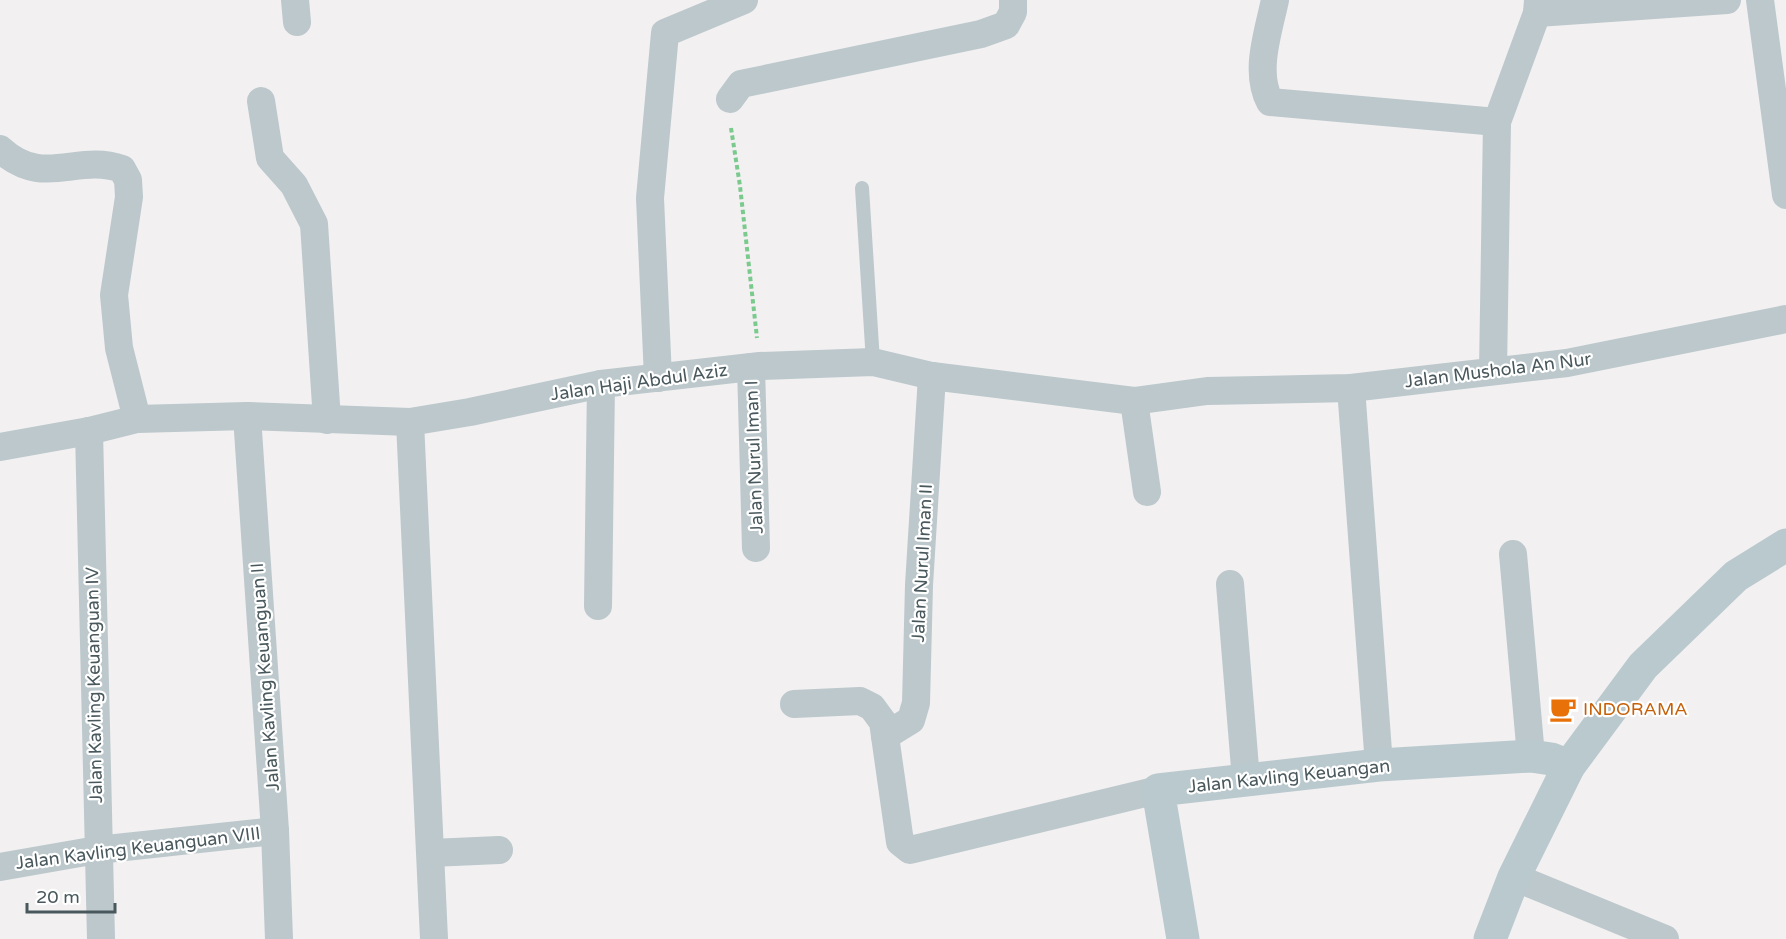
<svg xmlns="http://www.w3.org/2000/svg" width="1786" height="939" font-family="'Varela Round',sans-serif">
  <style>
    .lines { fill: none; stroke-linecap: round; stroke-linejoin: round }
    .path { stroke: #7aca8e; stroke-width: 4; stroke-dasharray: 4.5 3; stroke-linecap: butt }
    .lane { stroke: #bcc8cc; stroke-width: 14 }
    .street { stroke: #bcc8cc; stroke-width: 28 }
    .secondary { stroke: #bac9ce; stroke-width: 33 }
    .labels { text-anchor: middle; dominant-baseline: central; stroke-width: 4.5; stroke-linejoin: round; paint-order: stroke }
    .street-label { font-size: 18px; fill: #49585d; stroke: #fff }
    .food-label { font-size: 18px; fill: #c56008; stroke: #fff; text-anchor: start }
  </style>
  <rect width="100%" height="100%" fill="#f2f0f1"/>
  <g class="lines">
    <polyline class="path" points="731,128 740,186 757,338"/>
    <polyline class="lane" points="862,188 873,362"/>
    <g class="street">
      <polyline points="295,0 297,22"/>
      <path d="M1275,0C1268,33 1254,72 1270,102L1497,122"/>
      <polyline points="1760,0 1786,195"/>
      <polyline points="1537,13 1727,0"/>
      <polyline points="730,99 741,84 981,34 1006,25 1013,12 1013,0"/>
      <polyline points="261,101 270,158 294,185 314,224 327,420"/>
      <path d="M0,149C44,189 76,153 122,169L128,180L129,197L114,295L119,348L137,419"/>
      <polyline points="751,367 756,548"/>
      <polyline points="1493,371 1497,122 1537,13 1538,0"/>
      <polyline points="658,378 650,198 665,33 744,0"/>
      <polyline points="1351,388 1379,765"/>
      <polyline points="1134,401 1147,492"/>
      <polyline points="247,416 275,831 279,939"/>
      <polyline points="410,422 434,939"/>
      <polyline points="89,431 101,939"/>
      <polyline points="0,447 89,431 137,419 247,416 410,422 470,412 601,384 760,366 873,362 932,376 1134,401 1207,391 1351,388 1567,363 1786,319"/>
      <polyline points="1513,554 1531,756"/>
      <polyline points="1230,584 1246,780"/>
      <polyline points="598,606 601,384"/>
      <polyline points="794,704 860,701 872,707 883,722 900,842 910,850 1158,790"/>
      <polyline points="885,736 911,720 916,703 919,585 932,376"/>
      <polyline points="431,853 499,850"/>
      <polyline points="0,867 97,850 275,831"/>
      <polyline points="1514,877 1665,939"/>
    </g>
    <g class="secondary">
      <polyline points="1183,939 1158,790 1379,765 1531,756 1551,759 1569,766"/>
      <polyline points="1490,939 1514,877 1569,766 1643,666 1736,576 1786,545"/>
    </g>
  </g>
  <defs>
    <symbol id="cafe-bare" viewBox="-9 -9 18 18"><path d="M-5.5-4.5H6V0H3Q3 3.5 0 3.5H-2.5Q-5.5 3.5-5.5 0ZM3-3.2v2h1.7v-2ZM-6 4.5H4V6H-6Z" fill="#e8710a" stroke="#fff" stroke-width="2.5" paint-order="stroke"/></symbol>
  </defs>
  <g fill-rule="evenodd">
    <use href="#cafe-bare" x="1544" y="690" width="38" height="38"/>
  </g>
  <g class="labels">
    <g class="street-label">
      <text transform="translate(1498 370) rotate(-7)">Jalan Mushola An Nur</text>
      <text transform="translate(639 382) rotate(-8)">Jalan Haji Abdul Aziz</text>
      <text transform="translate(754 457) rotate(-92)">Jalan Nurul Iman I</text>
      <text transform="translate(922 563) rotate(-87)">Jalan Nurul Iman II</text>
      <text transform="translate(265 677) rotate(-94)">Jalan Kavling Keuanguan II</text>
      <text transform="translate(94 685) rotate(-91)">Jalan Kavling Keuanguan IV</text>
      <text transform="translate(1289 776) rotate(-6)">Jalan Kavling Keuangan</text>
      <text transform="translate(138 848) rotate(-7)">Jalan Kavling Keuanguan VIII</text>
    </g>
    <g class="food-label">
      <text x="1583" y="709">INDORAMA</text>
    </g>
  </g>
  <path d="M27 903v9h88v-9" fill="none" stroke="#49585d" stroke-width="3"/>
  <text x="36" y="903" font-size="18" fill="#49585d" stroke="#ffffff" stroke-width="4.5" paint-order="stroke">20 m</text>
</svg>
